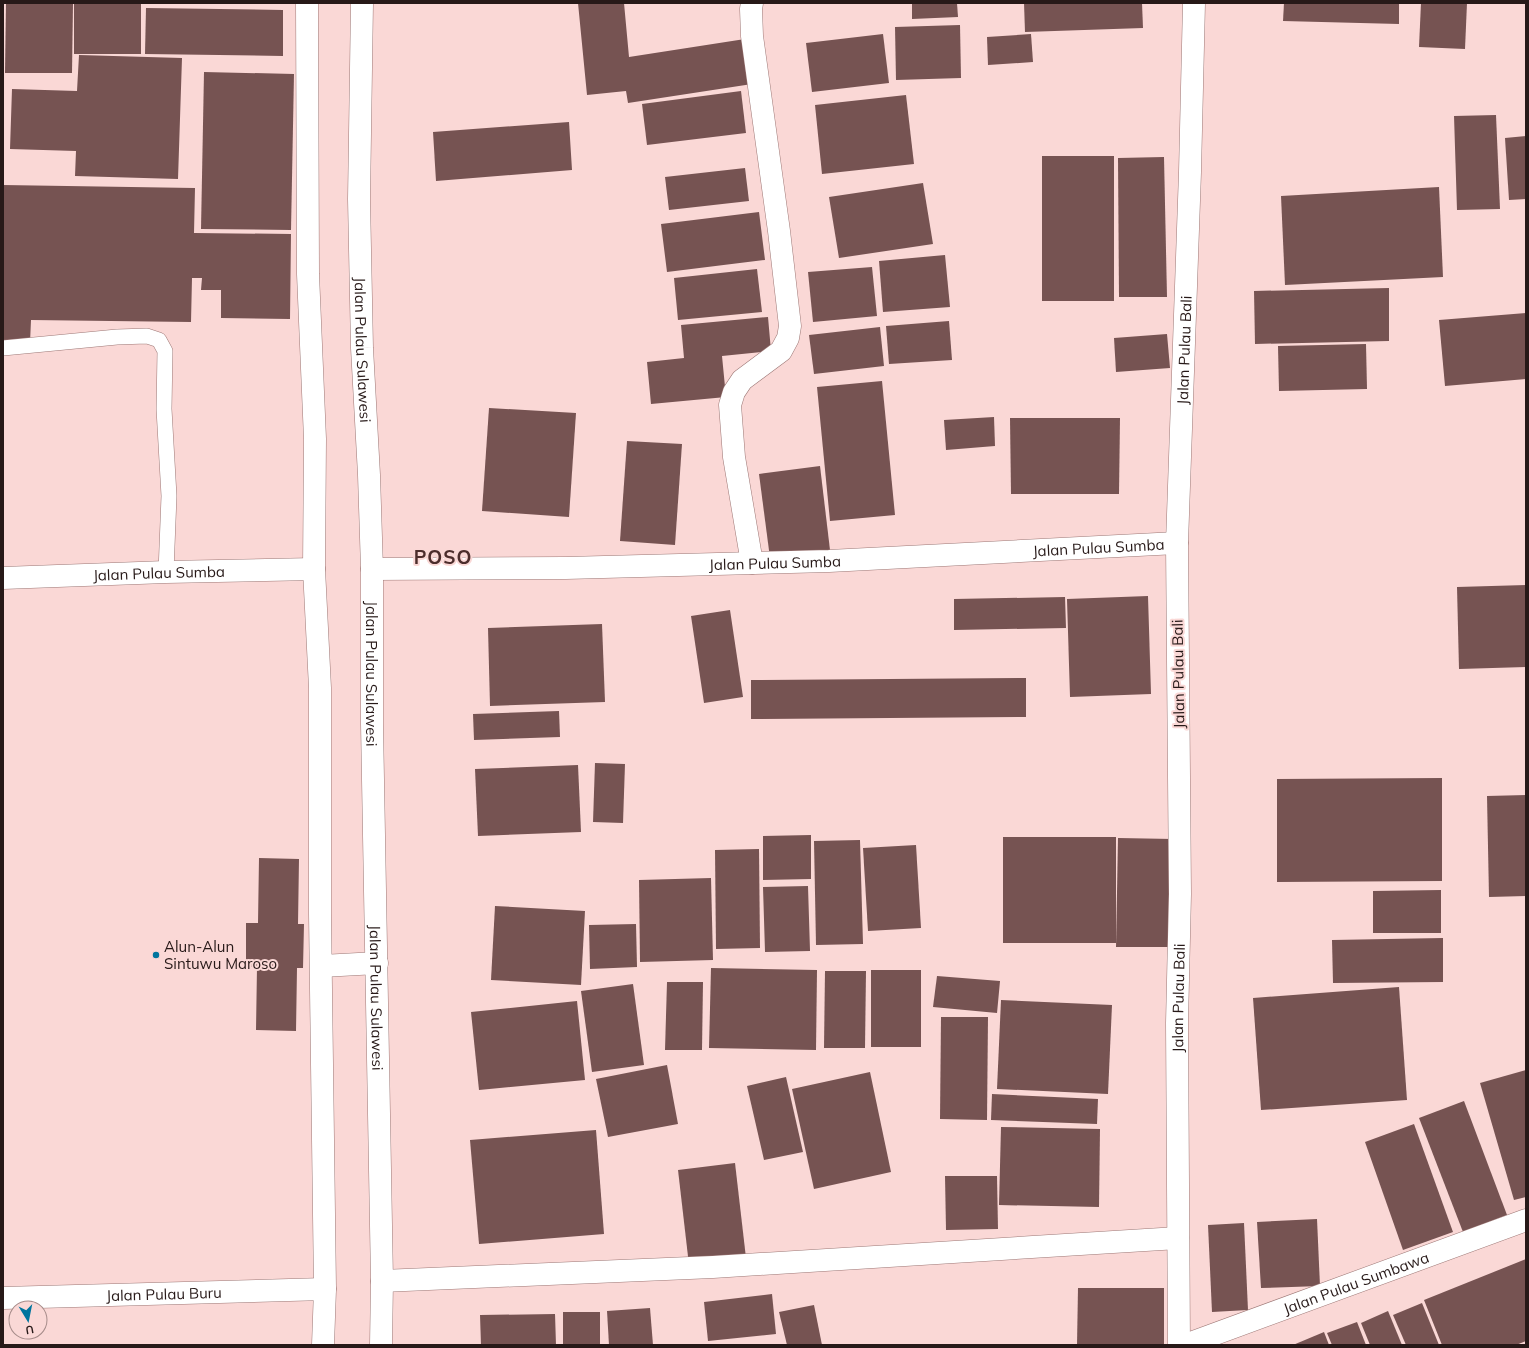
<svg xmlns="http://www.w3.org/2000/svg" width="1529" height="1348" font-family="Mulish,sans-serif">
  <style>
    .building { fill: #765352 }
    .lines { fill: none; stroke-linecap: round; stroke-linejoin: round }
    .lane-casing { stroke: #9d7876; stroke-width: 16 }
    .street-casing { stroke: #9d7876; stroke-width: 23 }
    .lane { stroke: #fff; stroke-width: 15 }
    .street { stroke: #fff; stroke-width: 22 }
    .poi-dot { fill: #00759e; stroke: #fad8d6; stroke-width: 1.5 }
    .labels { text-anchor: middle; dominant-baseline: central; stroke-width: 4; stroke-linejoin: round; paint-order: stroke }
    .street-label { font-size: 15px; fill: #271918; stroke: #fad8d6 }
    .poi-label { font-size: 15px; fill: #271918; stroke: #fad8d6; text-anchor: start }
    .district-label { font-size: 19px; font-weight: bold; letter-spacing: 1px; fill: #4c2d2c; stroke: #fad8d6 }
  </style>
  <rect width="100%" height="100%" fill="#fad8d6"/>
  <g class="building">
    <polygon points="6,3 73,3 72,73 5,73"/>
    <rect x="74" y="3" width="67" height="51"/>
    <polygon points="578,3 624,3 629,57 745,39 752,84 628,103 626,91 587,95"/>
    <polygon points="912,3 957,3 958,17 912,19"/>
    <polygon points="1024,3 1142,3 1143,28 1025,32"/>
    <polygon points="1284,3 1399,3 1399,24 1283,21"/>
    <polygon points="1421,3 1467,3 1465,49 1419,47"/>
    <polygon points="146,8 283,10 283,56 145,54"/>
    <polygon points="960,25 961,78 896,80 895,27"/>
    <polygon points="883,34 889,83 812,92 806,43"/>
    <polygon points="1031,34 1033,62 988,65 987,37"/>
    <polygon points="79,55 182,58 178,179 75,176 76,151 10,149 12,89 77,91"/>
    <polygon points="204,72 294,74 291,230 201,229"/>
    <polygon points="741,91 746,133 647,145 642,104"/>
    <polygon points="906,95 914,164 822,174 815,105"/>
    <polygon points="1496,115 1500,209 1457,210 1454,116"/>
    <polygon points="569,122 572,170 436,181 433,132"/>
    <polygon points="1526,136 1526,199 1509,200 1505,138"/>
    <rect x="1042" y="156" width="72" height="145"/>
    <polygon points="1164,157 1167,297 1119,297 1118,158"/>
    <polygon points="745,168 749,201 669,210 665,177"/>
    <polygon points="923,183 933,244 839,258 829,197"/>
    <polygon points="3,185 195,188 194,233 291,234 290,319 221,318 221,290 201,290 202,278 192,278 191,322 31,320 30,343 3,343"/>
    <polygon points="1439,187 1443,277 1285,285 1281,196"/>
    <polygon points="759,212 765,260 667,272 661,224"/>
    <polygon points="945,255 950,307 883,312 879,261"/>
    <polygon points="872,267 877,316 813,322 808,272"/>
    <polygon points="757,269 762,312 678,320 674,278"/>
    <polygon points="1389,288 1389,341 1255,344 1254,291"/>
    <polygon points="1526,313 1526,379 1445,386 1439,320"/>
    <polygon points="768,317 771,351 722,356 726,397 651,404 647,362 684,358 681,325"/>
    <polygon points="949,321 952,360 889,364 886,326"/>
    <polygon points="880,327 884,366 814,374 809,335"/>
    <polygon points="1167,334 1170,368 1116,372 1114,338"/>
    <polygon points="1366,344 1367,389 1279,391 1278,346"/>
    <polygon points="882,381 895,515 830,521 817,387"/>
    <polygon points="489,408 576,413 569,517 482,511"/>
    <polygon points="994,417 995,446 946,450 944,420"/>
    <polygon points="1010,418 1120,418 1119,494 1011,494"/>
    <polygon points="627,441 682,444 675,545 620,541"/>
    <polygon points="820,466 830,550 770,558 759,474"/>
    <polygon points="1526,585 1526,667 1459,669 1457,587"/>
    <polygon points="1148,596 1151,694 1070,697 1067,599"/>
    <polygon points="1065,597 1066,628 954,630 954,599"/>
    <polygon points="730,610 743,697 704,703 691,616"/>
    <polygon points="602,624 605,702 490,706 488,628"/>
    <polygon points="1026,678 1026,717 751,719 751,680"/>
    <polygon points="559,711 560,737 474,740 473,714"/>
    <polygon points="595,763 625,764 623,823 593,822"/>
    <polygon points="578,765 581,832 478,836 475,769"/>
    <polygon points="1442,778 1442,881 1277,882 1277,779"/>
    <polygon points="1526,795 1526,896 1489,897 1487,796"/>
    <polygon points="811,835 811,879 763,880 763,836"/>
    <rect x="1003" y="837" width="113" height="106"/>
    <polygon points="1118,838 1173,839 1171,947 1116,947"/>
    <polygon points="860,840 863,944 816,945 814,841"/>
    <polygon points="916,845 921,928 868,931 863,848"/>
    <polygon points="759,849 760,948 716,949 715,850"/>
    <polygon points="259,858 299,859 298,924 304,924 303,968 297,968 296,1031 256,1030 257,967 246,967 246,923 258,923"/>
    <polygon points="711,878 713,960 640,962 639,880"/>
    <polygon points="808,886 810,951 765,952 763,887"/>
    <polygon points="1441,890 1441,933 1373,933 1373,891"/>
    <polygon points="495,906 585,911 581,985 491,980"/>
    <polygon points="636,924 637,967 590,969 589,925"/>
    <polygon points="1443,938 1443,982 1333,983 1332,940"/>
    <polygon points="711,968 817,970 816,1050 709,1048"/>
    <rect x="871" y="970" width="50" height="77"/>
    <polygon points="825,971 866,971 865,1048 824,1048"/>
    <polygon points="937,976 1000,981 997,1013 933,1007"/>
    <polygon points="667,982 703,982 702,1050 665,1050"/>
    <polygon points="633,984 644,1065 592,1072 581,991"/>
    <polygon points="1399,987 1407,1100 1261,1110 1253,998"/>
    <polygon points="1001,1000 1112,1005 1108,1094 997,1089"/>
    <polygon points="577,1001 585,1080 479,1090 471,1012"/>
    <polygon points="941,1017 988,1017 987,1120 940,1119"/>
    <polygon points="667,1065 678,1124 608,1137 596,1079"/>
    <polygon points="1526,1070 1526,1197 1514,1200 1480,1083"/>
    <polygon points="870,1072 891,1172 814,1189 792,1089"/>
    <polygon points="786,1077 803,1152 764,1160 747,1086"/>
    <polygon points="992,1094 1098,1099 1097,1124 991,1120"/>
    <polygon points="1464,1101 1507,1215 1463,1232 1419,1118"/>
    <polygon points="1414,1124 1453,1232 1403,1250 1365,1142"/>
    <polygon points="1001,1127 1100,1129 1099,1207 999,1205"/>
    <polygon points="596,1130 604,1234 479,1244 470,1140"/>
    <polygon points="735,1163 746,1258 689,1265 678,1170"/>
    <polygon points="945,1176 997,1176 998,1229 946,1230"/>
    <polygon points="1317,1219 1320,1286 1261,1288 1257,1222"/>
    <polygon points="1244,1223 1248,1310 1212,1312 1208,1225"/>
    <polygon points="1526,1259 1526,1341 1516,1345 1442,1345 1424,1300"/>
    <polygon points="1078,1288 1164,1288 1164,1345 1077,1345"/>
    <polygon points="772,1294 776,1334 708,1341 704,1302"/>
    <polygon points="1422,1303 1439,1345 1406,1345 1393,1315"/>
    <polygon points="814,1305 822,1345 787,1345 779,1312"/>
    <polygon points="650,1308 653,1345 609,1345 607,1311"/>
    <polygon points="1388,1311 1402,1345 1370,1345 1361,1323"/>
    <rect x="563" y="1312" width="37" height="33"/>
    <polygon points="555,1314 556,1345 481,1345 480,1315"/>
    <polygon points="1357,1322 1366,1345 1332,1345 1327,1333"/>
    <polygon points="1324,1332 1329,1345 1293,1345"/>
  </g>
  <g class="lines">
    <defs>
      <polyline id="lane" points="3,348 117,337 147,336 159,340 165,351 164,409 169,496 166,572"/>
      <g id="street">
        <polyline points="307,3 308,274 315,439 314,569 320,688 320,914 325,1289 323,1345"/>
        <path id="s1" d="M362,3L359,199L362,348L369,475L372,569V724L382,1281L381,1345"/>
        <polyline points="752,563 734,457 730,405 734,392 742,380 781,351 788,338 790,326 779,231 752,36 751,9 752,3"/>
        <path id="s2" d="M372,569L566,568L829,561L1177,543"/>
        <path id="s3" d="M3,578L166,572L314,569"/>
        <polyline points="322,966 377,963"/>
        <polyline points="382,1281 713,1267 1178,1238"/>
        <path id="s4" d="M3,1298L325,1289"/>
        <path id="s5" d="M1179,1345L1177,1023L1180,894L1177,543L1190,172L1194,3"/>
        <path id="s6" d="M1185,1345L1526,1220"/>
      </g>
    </defs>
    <use href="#lane" class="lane-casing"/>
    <use href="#street" class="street-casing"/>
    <use href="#lane" class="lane"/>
    <use href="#street" class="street"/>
  </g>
  <circle class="poi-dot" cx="156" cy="955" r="4"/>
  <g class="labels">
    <g class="street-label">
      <text stroke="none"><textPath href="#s1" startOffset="347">Jalan Pulau Sulawesi</textPath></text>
      <text stroke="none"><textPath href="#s5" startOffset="995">Jalan Pulau Bali</textPath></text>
      <text stroke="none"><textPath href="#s2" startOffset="727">Jalan Pulau Sumba</textPath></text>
      <text stroke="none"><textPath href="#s2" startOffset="403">Jalan Pulau Sumba</textPath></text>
      <text stroke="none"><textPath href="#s3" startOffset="156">Jalan Pulau Sumba</textPath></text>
      <text stroke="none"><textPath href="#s1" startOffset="671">Jalan Pulau Sulawesi</textPath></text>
      <text transform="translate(1178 674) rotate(-91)">Jalan Pulau Bali</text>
      <text stroke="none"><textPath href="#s1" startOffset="995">Jalan Pulau Sulawesi</textPath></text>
      <text stroke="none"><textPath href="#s5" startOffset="347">Jalan Pulau Bali</textPath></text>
      <text stroke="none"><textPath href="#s6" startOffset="182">Jalan Pulau Sumbawa</textPath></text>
      <text stroke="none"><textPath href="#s4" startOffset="161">Jalan Pulau Buru</textPath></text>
    </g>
    <g class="poi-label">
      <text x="164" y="946">Alun-Alun<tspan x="164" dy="17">Sintuwu Maroso</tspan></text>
    </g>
    <g class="district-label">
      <text x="443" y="557">POSO</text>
    </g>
  </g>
  <rect width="1529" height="1348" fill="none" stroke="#271918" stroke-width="8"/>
  <g transform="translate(28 1320) rotate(170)"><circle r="19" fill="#fad8d6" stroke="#a68c8a"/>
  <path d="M0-3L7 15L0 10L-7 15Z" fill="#00759e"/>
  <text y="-6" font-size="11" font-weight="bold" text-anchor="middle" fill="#271918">U</text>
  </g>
</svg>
